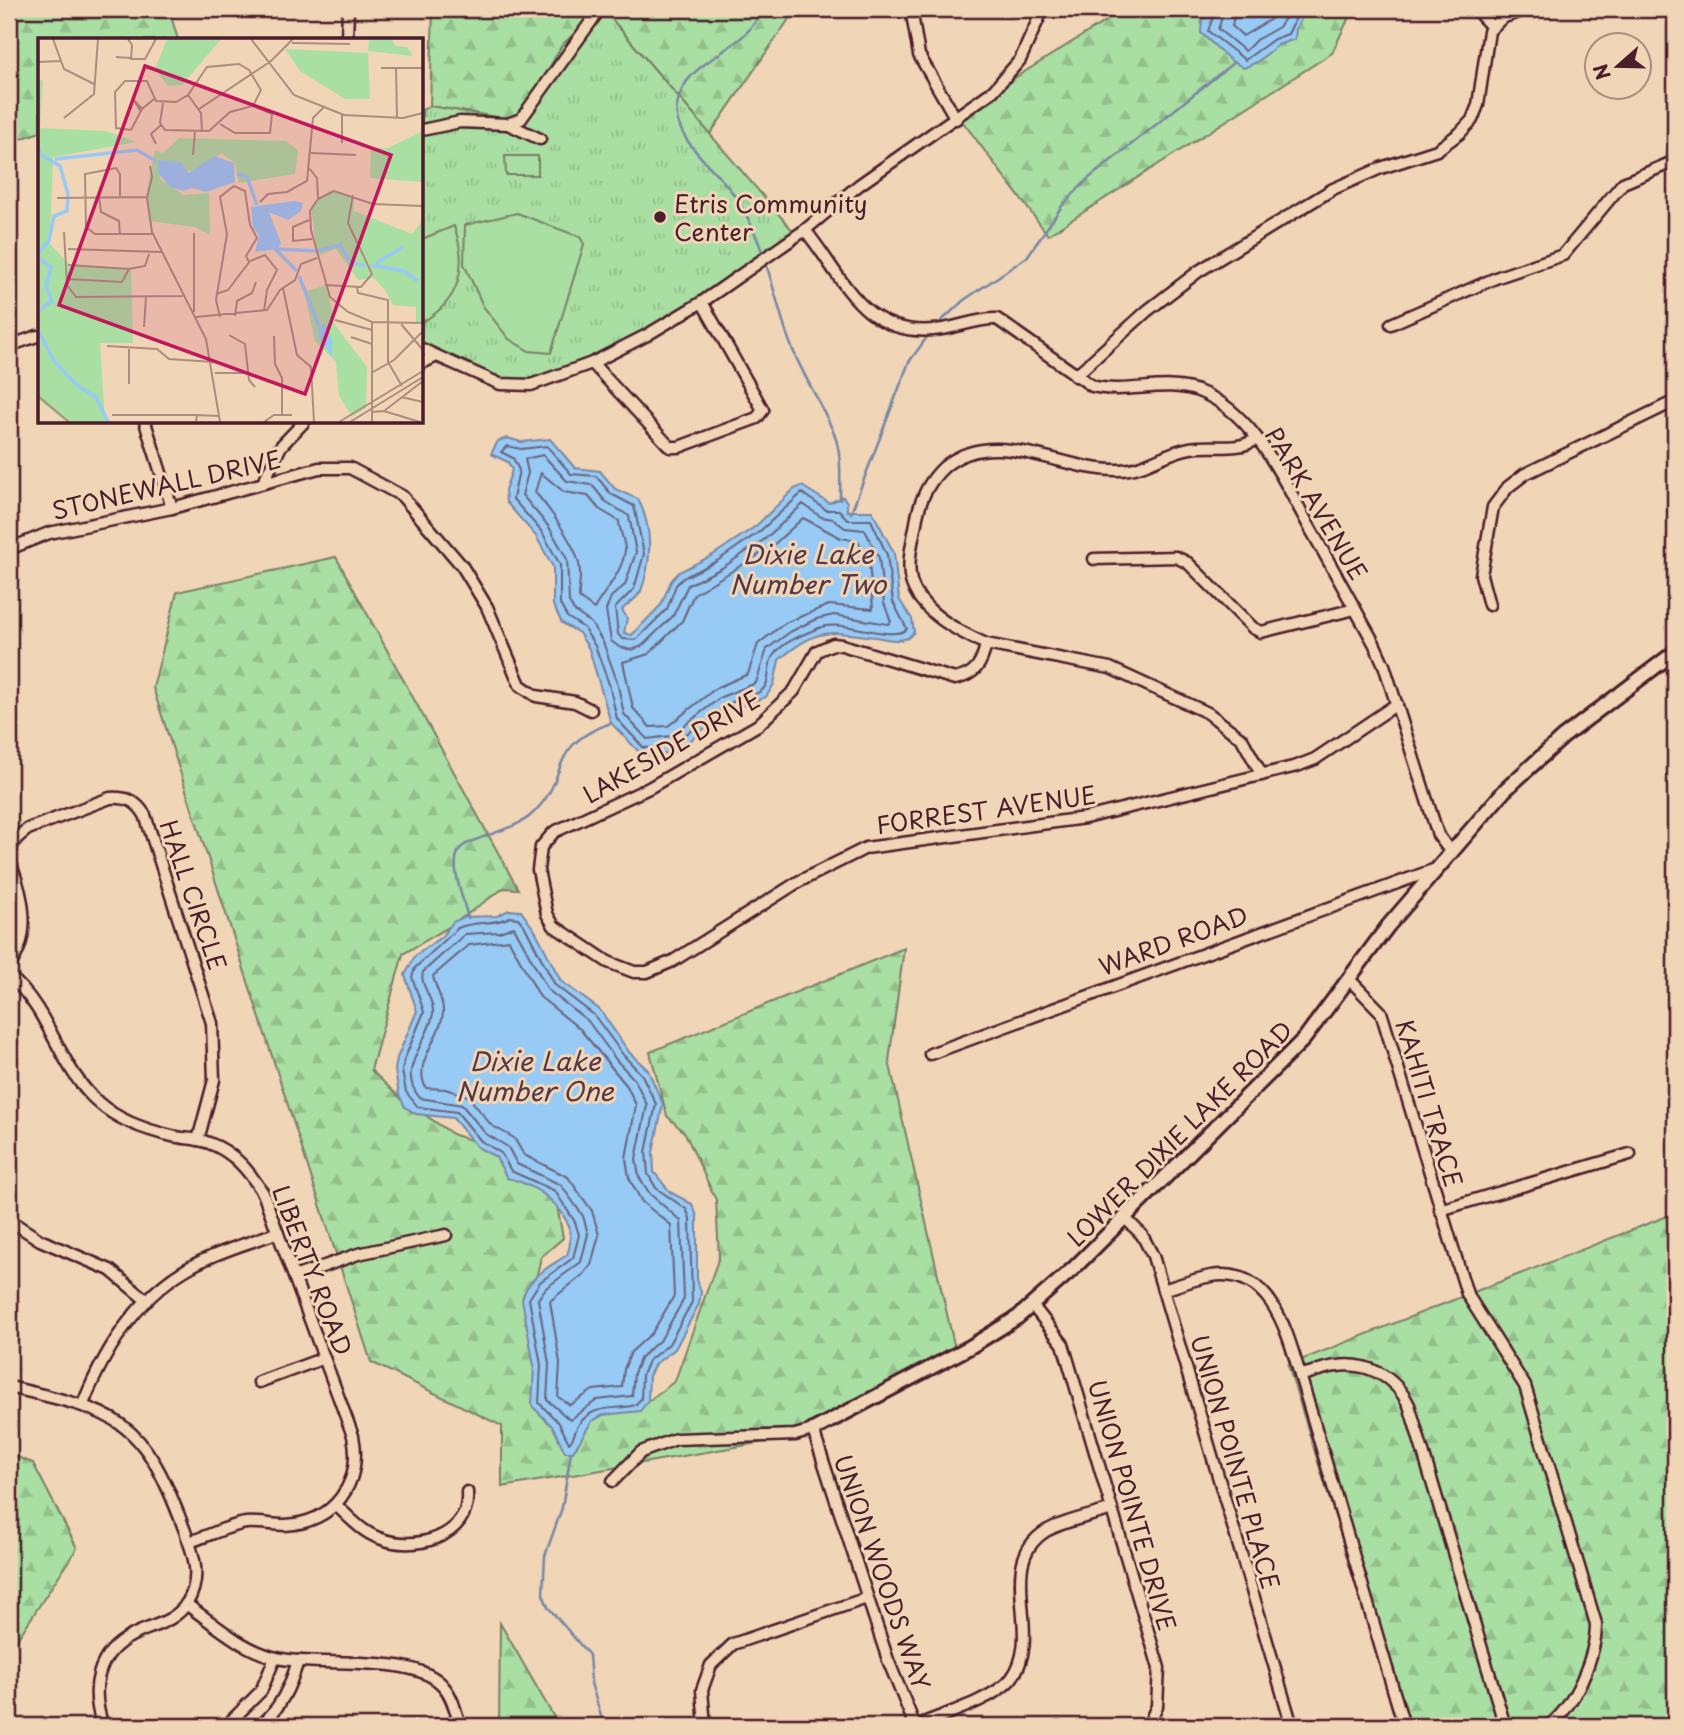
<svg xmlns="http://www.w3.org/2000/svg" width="1684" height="1735" font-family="'Playpen Sans',sans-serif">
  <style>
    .forest { fill: url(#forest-firs); stroke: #7a7f66; stroke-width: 2 }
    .park { fill: url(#park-tufts); stroke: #7a7f66; stroke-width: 2 }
    .garden { fill: #a9dfa2; stroke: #7a7f66; stroke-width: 2 }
    .water { fill: #97caf4; stroke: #7886a4; stroke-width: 2 }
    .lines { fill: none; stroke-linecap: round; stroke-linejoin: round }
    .shore { stroke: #69637b; stroke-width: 2 }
    .stream { stroke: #7886a4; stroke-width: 2.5 }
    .minor-casing { stroke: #4a1f2b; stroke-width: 15 }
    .tertiary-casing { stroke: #4a1f2b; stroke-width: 18 }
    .minor { stroke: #f0d5b7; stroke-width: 10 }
    .tertiary { stroke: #f0d5b7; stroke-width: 12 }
    .poi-dot { fill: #4a1f2b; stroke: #f0d5b7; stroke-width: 2.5 }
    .labels { text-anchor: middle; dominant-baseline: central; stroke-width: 6; stroke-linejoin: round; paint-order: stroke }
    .poi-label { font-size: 24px; fill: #4a1f2b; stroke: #f0d5b7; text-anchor: start }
    .street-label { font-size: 24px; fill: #4a1f2b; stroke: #f0d5b7 }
    .water-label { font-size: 26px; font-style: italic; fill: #563949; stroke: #f0d5b7 }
    .inset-river { fill: none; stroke: #97caf4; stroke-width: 3.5 }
    .inset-road { fill: none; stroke: #ae8c7f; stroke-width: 2 }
    .view { fill: #c2185b; fill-opacity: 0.15; stroke: #c2185b; stroke-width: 3.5 }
    .inset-edge { fill: none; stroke: #4a1f2b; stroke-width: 3.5 }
  </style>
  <defs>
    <pattern id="forest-firs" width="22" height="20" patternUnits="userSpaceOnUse" patternTransform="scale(1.75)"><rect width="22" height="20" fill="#a9dfa2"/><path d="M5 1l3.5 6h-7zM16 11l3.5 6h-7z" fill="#93bf8c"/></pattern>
    <pattern id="park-tufts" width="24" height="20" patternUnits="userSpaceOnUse" patternTransform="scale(1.75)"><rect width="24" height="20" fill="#a9dfa2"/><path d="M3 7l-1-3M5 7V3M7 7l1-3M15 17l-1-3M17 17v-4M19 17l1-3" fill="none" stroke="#93bf8c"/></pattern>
  </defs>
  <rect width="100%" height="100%" fill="#f0d5b7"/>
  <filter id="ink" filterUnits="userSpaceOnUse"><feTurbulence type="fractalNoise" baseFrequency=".0143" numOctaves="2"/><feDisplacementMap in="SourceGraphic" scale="14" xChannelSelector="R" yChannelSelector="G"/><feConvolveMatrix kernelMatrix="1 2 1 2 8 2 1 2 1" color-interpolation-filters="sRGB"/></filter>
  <g filter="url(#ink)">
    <g class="forest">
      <polygon points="9,9 169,9 178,40 40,40 40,132 9,143"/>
      <polygon points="433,9 600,9 519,121 430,106"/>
      <polygon points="603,9 796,9 710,134"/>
      <polygon points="1125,9 1353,9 1332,53 1048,235 957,114"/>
      <polygon points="336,557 518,889 504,888 452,925 403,954 371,1070 398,1096 454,1135 481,1143 542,1180 557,1205 563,1238 541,1257 532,1296 643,1405 675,1381 719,1257 716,1200 685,1133 667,1116 650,1052 904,948 889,1061 958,1362 805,1435 502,1487 502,1426 371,1362 153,688 177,592"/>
      <polygon points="1675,1213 1675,1726 1400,1726 1288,1365"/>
      <polygon points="9,1454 33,1463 77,1548 9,1652"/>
      <polygon points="500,1623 559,1726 499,1726"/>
    </g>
    <polygon class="park" points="600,9 603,9 799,238 703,297 642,343 587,369 497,384 422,359 422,110 430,106 519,121 562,45"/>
    <g class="garden">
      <polygon points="505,156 538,156 538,175 506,175"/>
      <polygon points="517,213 580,237 584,244 551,353 529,351 509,339 483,306 464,264 465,225"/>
      <path d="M454,226C468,265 461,301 422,322V239Z"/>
    </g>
    <g class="water">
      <polygon points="1211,9 1307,9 1296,28 1295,39 1278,45 1257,62 1244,68 1230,60 1201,33 1202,20"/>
      <path d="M507,438L521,442L550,439L575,468L600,471L615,489L638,499C653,528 652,561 641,591C636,601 627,603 622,610L627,618L624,633L632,635L661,605L671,581L679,572L713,555L756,526L794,489L802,486L829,503L843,497L847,502V511H872L894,553L899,599L912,619L914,632L908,638C896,642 888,639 876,637C830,632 818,626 779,660L774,684L766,697L729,711L712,728L706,727L677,752L643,756L611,723L589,649L579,633L562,623L553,605V567L536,536L506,502L505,490L512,470L508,462L491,454L498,441Z"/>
      <path d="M509,910L521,911L536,932L561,981L600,1010L629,1052L648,1070L663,1104L653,1152L654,1172L670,1192L692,1204L697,1216V1279L701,1292L699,1304L675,1349L655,1364L649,1376L648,1401L640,1411L603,1415L592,1421L573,1452H565L553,1427L532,1406L534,1366L522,1299C528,1277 549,1267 567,1255C582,1217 541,1185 507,1178L496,1157L477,1147L453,1118L416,1114L405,1107L399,1095L395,1070L397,1058L417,1011L405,975L415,956L441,937L453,922L464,917L497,916Z"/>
    </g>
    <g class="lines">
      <g class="shore">
        <polyline points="1216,9 1208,31 1245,60 1274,39 1288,34 1300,9"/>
        <polyline points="1225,9 1218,29 1245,51 1256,40 1279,27 1291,9"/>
        <polyline points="1235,9 1232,26 1243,36 1271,19 1277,9"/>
        <path d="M507,446L521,449L547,446L571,474L596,476L611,494L634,506L644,554L634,589L615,608L618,634L622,639L636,640L667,609L676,585L683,578L717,561L759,532L802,493L826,510H839L848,520H871L887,555L893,602L907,629C892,643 844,618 819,628C804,634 782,642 773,656C766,666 772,683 761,691C751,698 736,699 726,705C720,708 717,717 711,720C680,732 684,746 644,748L617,719L609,684L595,646L584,628L567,617L560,604V565L542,532L513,499L519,470L513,458L501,452Z"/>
        <polygon points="543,455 567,481 592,485 605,501 629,516 636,552 625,585 611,597 606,610 611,641 619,647 632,650 642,646 673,616 688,585 722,568 765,539 803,504 821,517 833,519 845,528 865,530 879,558 884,603 891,622 888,624 834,615 816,619 790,632 767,649 756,683 721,697 671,736 647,739 624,714 617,681 603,642 591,623 574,611 569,602 567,559 549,527 522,495 528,473 525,459"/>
        <path d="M541,473L564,492L588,496L599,509L619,521C619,530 625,541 625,550C623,572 604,591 594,609L579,598C578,587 582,575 579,564C575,544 549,508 535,492Z"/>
        <polygon points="803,518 841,538 858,541 869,561 873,609 829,605 785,623 758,644 748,674 716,688 668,726 650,727 633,708 623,662 649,654 682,621 694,594 770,548"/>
        <path d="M510,917L518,918L524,925L555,985L594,1015L624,1056L642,1075L656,1104L646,1152L648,1174L656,1188L686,1209L690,1218L692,1302L669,1344L648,1361L642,1375L641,1399L635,1405C614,1411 595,1403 579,1424C574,1431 575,1438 569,1443L559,1423L539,1403L541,1365L529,1299L540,1282L573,1258L579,1235L575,1222L555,1191L511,1171L501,1153L481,1141L457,1112L418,1107L406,1092L402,1071L404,1060L424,1012L412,977L415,968L458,928C473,920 493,926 510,917Z"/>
        <path d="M514,927L548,990L588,1021L617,1061L635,1080L647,1105L636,1159L639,1177L650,1194L681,1221L684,1299L661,1339L641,1357L634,1373L632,1396L597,1400L570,1420L547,1400L549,1364L538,1299L546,1288L581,1262L588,1234L583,1216L561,1185L517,1164L508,1147L486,1134L462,1105L420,1098C395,1070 428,1043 433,1014C435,999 419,986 423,972L465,934L499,932Z"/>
        <path d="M509,940L540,997L580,1029L627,1086L636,1105L626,1158L629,1178L642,1202L671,1225L674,1296L652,1333L631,1352L624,1369L622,1387L593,1390L570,1405L558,1397L560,1363L550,1301L584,1274L591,1265L599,1235L592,1211L568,1177L524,1155L514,1138L491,1125L468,1096L445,1089L426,1088C412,1062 441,1039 443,1013C444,999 435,988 433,976L469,945Z"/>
      </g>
      <g class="stream">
        <path d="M761,9C748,53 684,56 677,106C672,138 714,167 732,192C765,238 771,288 789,340C801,374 822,403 835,436C842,456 840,479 840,500"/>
        <polyline points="937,325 964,300 1027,257 1062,206 1088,179 1233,63"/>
        <polyline points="851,513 909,362 930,333"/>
        <path d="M468,918C464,900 449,867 459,850C467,838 513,831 530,816C573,778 543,747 611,723"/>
        <polyline points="571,1452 562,1508 545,1556 543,1594 548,1607 589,1655 591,1683 604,1726"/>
      </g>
      <defs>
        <g id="minor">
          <polyline points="911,9 919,55 956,119"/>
          <polyline points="1475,9 1492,27"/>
          <polyline points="347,40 348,9"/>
          <polyline points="508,124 540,139"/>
          <polyline points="422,130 460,122 508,124 521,119 600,9"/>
          <path d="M805,230C843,276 861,336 934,330C955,329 976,318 997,319L1092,386C1127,395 1164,379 1198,391C1257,413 1285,485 1314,535C1334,571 1354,607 1374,643L1384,665L1438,835L1450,851"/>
          <polyline points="1391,324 1498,277 1563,255 1623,183 1675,161"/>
          <polyline points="9,346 37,336"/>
          <polyline points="422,349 437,356"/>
          <polyline points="422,363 437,356 500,384 531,385 592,363 647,335 702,302 805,230 859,185 993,91 1020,60 1043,9"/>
          <polyline points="592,363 670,447 679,447 757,418 763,410 702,302"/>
          <polyline points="1075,376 1147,311 1199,271 1333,189 1381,168 1437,150 1460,133 1472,120 1478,105 1489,31 1502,18 1526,9"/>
          <polyline points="145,422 172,508"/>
          <path d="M1257,439C1236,452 1213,444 1190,448C1165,452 1145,470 1119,470C1062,472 995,424 944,467C929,481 921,497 917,517C914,537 906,561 911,581C920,612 959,632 986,644L1110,668L1208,713L1242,739L1262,775"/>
          <polyline points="263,483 281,446 304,422"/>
          <polyline points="9,549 49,533 172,508 319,468 350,468 402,496 462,566 487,607 520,685 536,696 575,702 591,710"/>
          <polyline points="1094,559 1176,557 1188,563 1253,628 1261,632 1355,609"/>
          <polyline points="1489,605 1481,575 1493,507 1508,487 1525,474 1675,401"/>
          <path d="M986,644C982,664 975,675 955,679L842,645L833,644L817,651L794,691L758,725L649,788L554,832L541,847L538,870L547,914L554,926L608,962L634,972H647L673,961L798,882L866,848L1085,818L1297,766L1315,759L1397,704"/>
          <path d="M9,966C28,941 26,911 17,882C14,872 8,860 11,850C13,840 20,835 28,829L110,798C128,797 136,801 145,815L212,1023L214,1080L198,1140"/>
          <path d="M9,976C51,1010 58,1068 99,1103C119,1121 146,1130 172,1136C184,1139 197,1138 209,1143C234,1152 249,1171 263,1193L353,1436C363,1483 334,1523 285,1525C272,1525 259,1522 246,1523C227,1526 208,1536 189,1542"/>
          <path d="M1349,979L1381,1012L1467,1294L1525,1386L1596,1624C1596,1655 1575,1707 1548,1726"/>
          <polyline points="930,1054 1433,870"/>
          <polyline points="1440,1210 1630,1154"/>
          <polyline points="1125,1218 1142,1235 1153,1256 1292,1726"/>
          <polyline points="9,1220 40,1240 110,1270 147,1301"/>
          <polyline points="294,1277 358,1254 446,1235"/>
          <path d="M1163,1290C1179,1285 1195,1279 1211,1276C1271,1266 1287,1332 1300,1375C1313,1373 1324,1367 1337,1366C1369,1362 1395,1377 1409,1405L1505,1726"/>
          <polyline points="1032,1305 1063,1344 1159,1668 1157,1706 1148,1726"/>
          <polyline points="1300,1375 1404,1726"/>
          <polyline points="259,1382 324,1358"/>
          <path d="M9,1387C118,1412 142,1417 183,1526C193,1552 203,1577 187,1603C174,1623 152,1625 133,1635C96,1653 90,1690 103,1726"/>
          <path d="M83,1404C105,1349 138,1295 192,1266C218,1251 250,1243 278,1232"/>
          <polyline points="613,1481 641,1452 676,1439 795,1435 813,1430 888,1660 915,1726"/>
          <path d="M336,1505C349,1517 362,1532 379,1538C413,1552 471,1538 467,1492"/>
          <path d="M186,1604C213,1623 240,1648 273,1657C315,1669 416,1651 444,1687C453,1697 456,1713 460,1726"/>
          <polyline points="231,1726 232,1720 261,1691 275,1658"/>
          <path d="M260,1726C280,1709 290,1687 298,1661"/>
          <polyline points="705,1726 702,1690 711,1665 733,1644 867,1598"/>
          <path d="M916,1726C942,1715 993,1700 1011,1679C1046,1635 993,1564 1046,1531C1065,1520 1092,1516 1112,1509"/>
        </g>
        <polyline id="tertiary" points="813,1430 970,1347 1018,1317 1074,1268 1304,1039 1388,926 1505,790 1563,737 1675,652"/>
      </defs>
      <use href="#minor" class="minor-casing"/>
      <use href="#tertiary" class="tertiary-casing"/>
      <use href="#minor" class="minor"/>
      <use href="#tertiary" class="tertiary"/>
    </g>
  </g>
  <circle class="poi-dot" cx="660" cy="217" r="7"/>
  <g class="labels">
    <g class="poi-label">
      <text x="674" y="203">Etris Community<tspan x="674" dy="28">Center</tspan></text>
    </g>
    <g class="street-label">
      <text transform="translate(166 484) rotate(-13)">STONEWALL DRIVE</text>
      <text transform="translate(1317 503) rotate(59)">PARK AVENUE</text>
      <text transform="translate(671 746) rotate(-30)">LAKESIDE DRIVE</text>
      <text transform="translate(986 809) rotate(-8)">FORREST AVENUE</text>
      <text transform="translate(194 895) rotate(71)">HALL CIRCLE</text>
      <text transform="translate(1173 940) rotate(-20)">WARD ROAD</text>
      <text transform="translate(1430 1103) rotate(73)">KAHITI TRACE</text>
      <text transform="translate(1179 1133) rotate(-45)">LOWER DIXIE LAKE ROAD</text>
      <text transform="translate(313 1270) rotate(69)">LIBERTY ROAD</text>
      <text transform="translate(1236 1462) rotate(74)">UNION POINTE PLACE</text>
      <text transform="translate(1133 1505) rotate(74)">UNION POINTE DRIVE</text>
      <text transform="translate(883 1572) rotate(71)">UNION WOODS WAY</text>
    </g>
    <g class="water-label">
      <text x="808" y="553">Dixie Lake<tspan x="808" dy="30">Number Two</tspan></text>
      <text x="535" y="1060">Dixie Lake<tspan x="535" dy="30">Number One</tspan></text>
    </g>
  </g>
  <g transform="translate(38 38)">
    <rect width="385" height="385" fill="#f0d5b7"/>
    <path d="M129,1H183L144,47L130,48L117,31ZM331,1H354L357,8L369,9L375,18L330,13ZM247,11L330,15L332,61H307L262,33ZM0,41L5,43L2,90L68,93L98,104L15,119L12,206L31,226L93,230L95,305H62L67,384H28L0,361ZM385,93V144L332,140L333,110H350ZM141,100L248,103L260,112L257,136L201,145L197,125L183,115L158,133H149L142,126L121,136L123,142L146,157L171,155L172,197L157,189L111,183L108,157L117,112L125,115ZM316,173L374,196L385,182V241L361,231L347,252L336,240L320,242L298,211L321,202L310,185ZM288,247L297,287L329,329L328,370L314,378L301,358L298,324L277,303L266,254Z" fill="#a9dfa2"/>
    <path d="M292,152L315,158L316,173L310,185L321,202L279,218L273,168ZM361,231L385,241V284H378V269L355,267L347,252Z" fill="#a9dfa2"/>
    <path d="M286,159H298L297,180L289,188L275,177L291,169Z" fill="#a9dfa2"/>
    <path d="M176,118L196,125L197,144L168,154L154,150L145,153L132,149L120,135V122L142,124L151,135ZM256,163L265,165L263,173L250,182L231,174L243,205L240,211L217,214L221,197L215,190L213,169ZM287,286L294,302V319L281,299L280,290Z" fill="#97caf4"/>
    <path class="inset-river" d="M0,108L2,116L22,128L30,156L29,173L16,178L11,203L0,215M17,121L99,112L118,123M199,136L209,139L219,167M237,211L259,233M239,211L279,213L302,207L312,224L327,228M0,220L13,229L8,248L14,263L0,273M338,225L365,209M333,227L366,233L380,243M261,238L281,288M0,292L16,323L40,348L58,359L70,384"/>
    <path class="inset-road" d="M15,1L26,31L56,46M90,1L94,7L93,22M213,1L256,57L306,77L365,80L385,75M254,5L312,6M78,19L107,21L118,1M0,24L23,23M343,30H385M358,30L359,80M150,57L163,75L164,93M116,61L104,71L93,92L78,90L77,54L87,43H109L118,63L138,64L150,57L169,29L201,26L211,32L223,52L215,68L192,74L171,93L127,92L122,85L125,65M161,71L233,23L255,1M103,74L95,61L104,71M26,80L56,56L60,1M182,86L197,95H232L234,76L215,68M304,105V76M118,106L113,96L123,87M273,115L318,117M155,117L157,93M112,128L114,139L109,160L114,194L168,301L182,384M271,130L279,140L280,161L272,173L273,192L292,259L310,274L334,284L385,285M61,158L63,174L81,183L82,197M82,158V136L78,130L47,136L48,189L57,196H115M19,160L109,159M280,161L296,153L335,166L385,168M222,164L230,156L249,154L269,143L275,80L287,68M271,182L255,189V203L274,201M26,194L29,247L38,259L145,258M156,195V274M30,211L123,214M30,227L91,231M29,241L84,244L91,231L107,228L111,216M287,247L323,249L334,236L310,185L315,157M319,249L320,255L350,262V324L364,348M245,250L259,317L273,329L276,384M178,256L190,252L212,223L227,217L239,232L229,252L226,273M197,278L199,263L214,255L218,244M158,279L229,272L242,252L257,242L263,226L279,220M182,279L178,262L189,196L182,159L196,148L207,153L212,187L219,200L208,218L211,224M297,282L334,292M363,286L385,312M106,289L108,259M191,297L207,306L211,342L217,349M236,298L237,326L244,340V377M313,299L334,306M69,308L119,311L131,321L175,324M91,309V346M335,334L356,322L385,293M177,335H210M0,358L31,384M363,359L385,364M346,373L382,384M334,374L346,373L385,343M74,377H158M158,384L159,377L181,378M226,384L236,377H254M301,384L385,333M312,384L385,339M334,384V284"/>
    <path class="view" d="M107,28L353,117L267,356L21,267Z"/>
    <rect width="385" height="385" class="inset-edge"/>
  </g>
  <rect width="1684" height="1735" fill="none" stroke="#f0d5b7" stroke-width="35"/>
  <rect x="18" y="18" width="1649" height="1700" fill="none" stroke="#4a1f2b" stroke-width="2.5" filter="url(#ink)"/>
  <g transform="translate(1618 66) rotate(250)"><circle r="33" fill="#f0d5b7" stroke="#ae8c7f" stroke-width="2"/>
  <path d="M0-5L12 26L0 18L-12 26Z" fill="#4a1f2b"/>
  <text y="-10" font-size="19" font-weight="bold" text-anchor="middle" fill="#4a1f2b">N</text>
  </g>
</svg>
